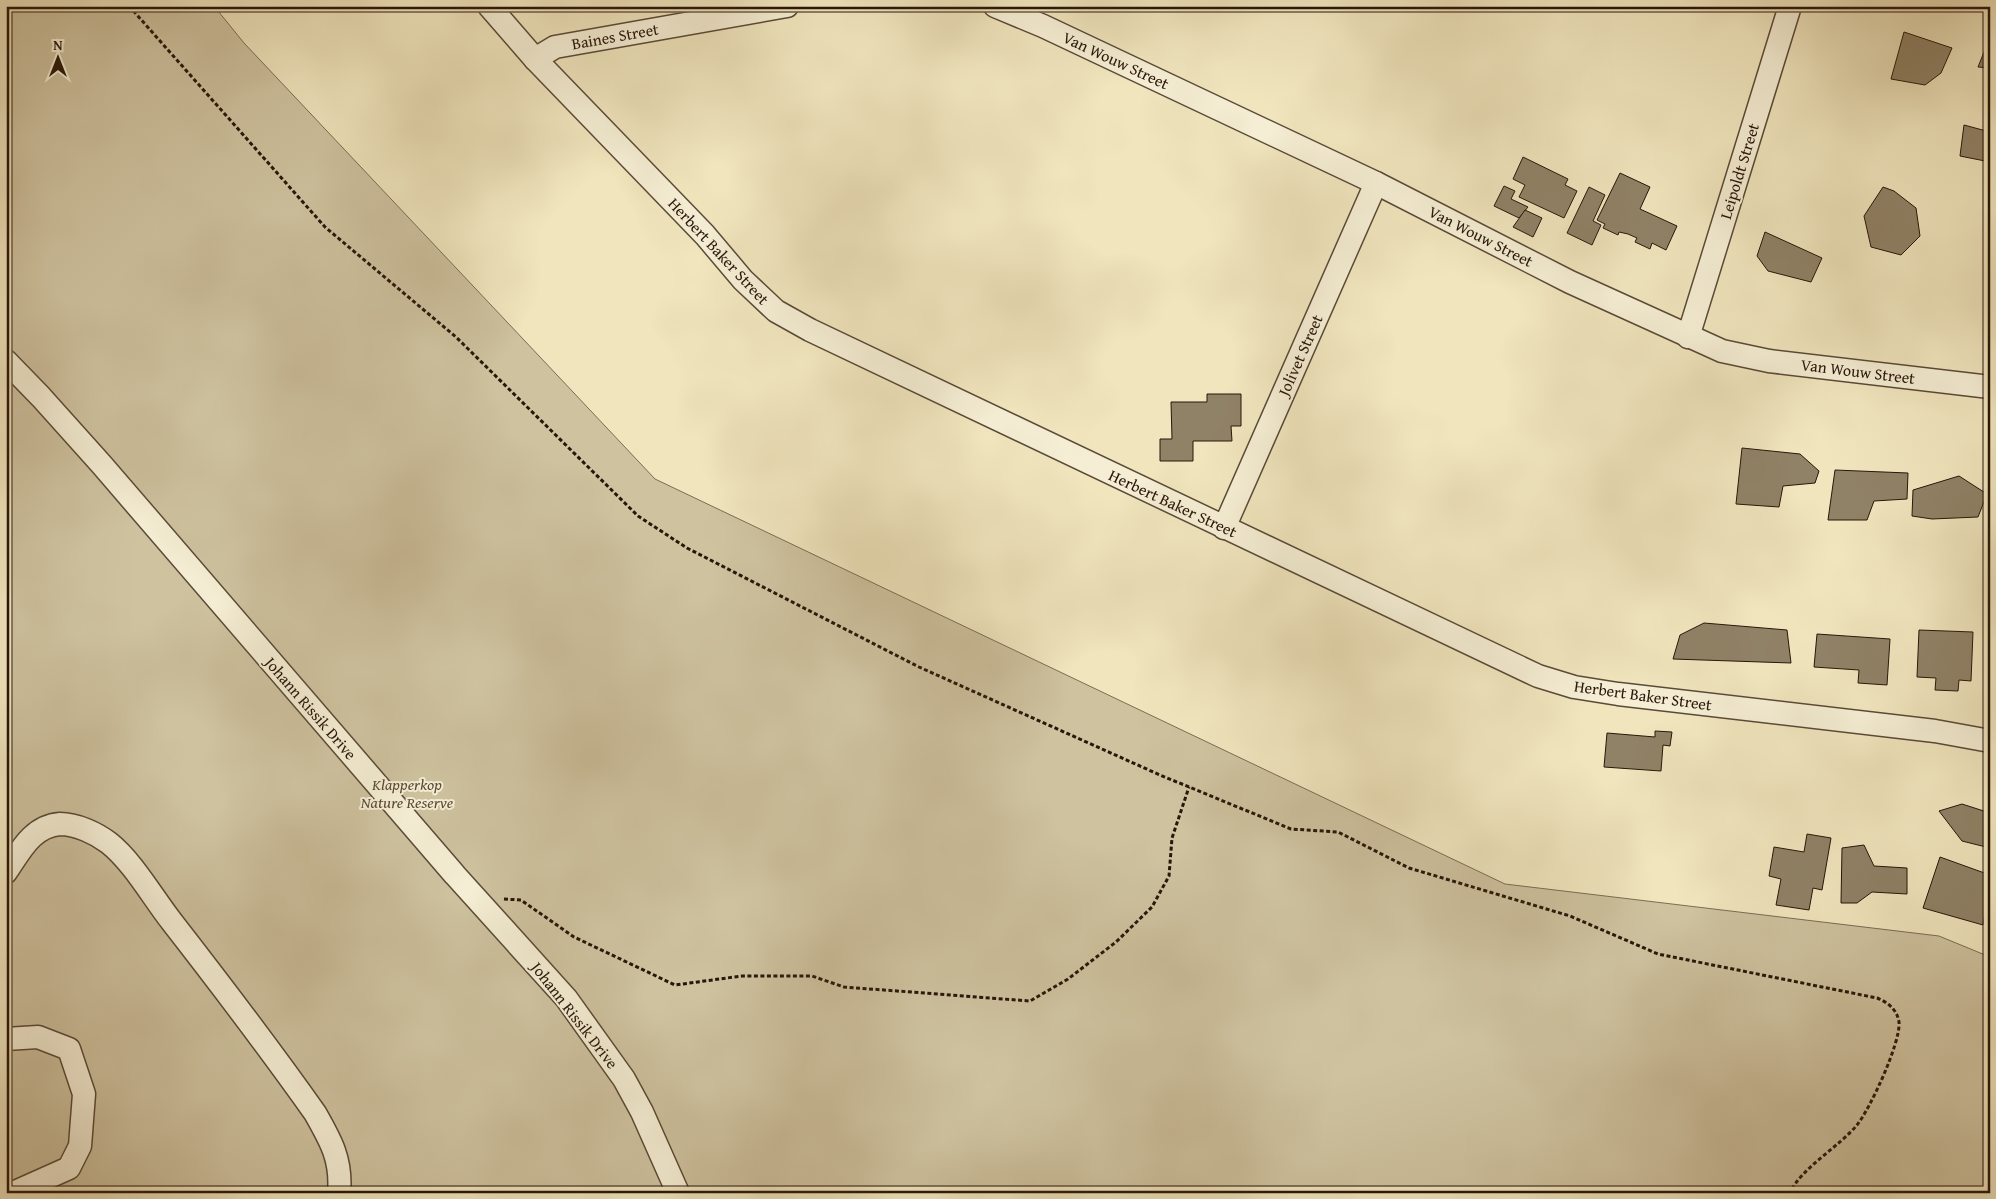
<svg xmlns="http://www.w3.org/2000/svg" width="1996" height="1199" font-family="'Gentium Book Plus',serif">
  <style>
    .green { fill: #cec29f; stroke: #7b6c54 }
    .building { fill: #908267; stroke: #28160a }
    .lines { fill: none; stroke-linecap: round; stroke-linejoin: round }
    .minor-casing { stroke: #5a4a37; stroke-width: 25 }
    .path { stroke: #28160a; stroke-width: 3; stroke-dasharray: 4 2.5; stroke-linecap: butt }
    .minor { stroke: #f5eed4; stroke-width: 22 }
    .labels { text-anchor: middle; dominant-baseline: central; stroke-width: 4; stroke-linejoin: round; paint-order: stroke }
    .street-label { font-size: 16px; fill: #28160a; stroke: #f5eed4 }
    .park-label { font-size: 16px; font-style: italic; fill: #5a4a37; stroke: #f5eed4 }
  </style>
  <rect width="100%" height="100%" fill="#f0e5bd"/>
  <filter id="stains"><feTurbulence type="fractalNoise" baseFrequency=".004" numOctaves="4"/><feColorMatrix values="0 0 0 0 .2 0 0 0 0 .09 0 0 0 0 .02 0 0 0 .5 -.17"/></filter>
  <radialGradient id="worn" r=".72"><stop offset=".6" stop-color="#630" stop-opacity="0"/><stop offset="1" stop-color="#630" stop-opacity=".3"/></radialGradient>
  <polygon class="green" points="6,6 214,6 244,43 655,479 1505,884 1939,936 1990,957 1990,1193 6,1193"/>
  <g class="building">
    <polygon points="1904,32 1952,48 1941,73 1925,85 1891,79"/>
    <polygon points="1990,37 1990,68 1978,67"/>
    <polygon points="1964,125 1990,132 1990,162 1960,156"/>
    <polygon points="1523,157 1568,179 1565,185 1577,191 1564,218 1519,197 1525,185 1513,179"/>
    <polygon points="1620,173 1650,187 1640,209 1677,226 1666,250 1652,243 1650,249 1635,242 1637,238 1628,234 1619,232 1618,235 1603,228 1605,224 1597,220"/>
    <polygon points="1504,186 1515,191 1511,199 1528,207 1519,218 1494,206"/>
    <polygon points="1589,187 1605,195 1593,221 1601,225 1592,245 1567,233"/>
    <polygon points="1883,187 1894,191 1916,208 1920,236 1901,255 1871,247 1864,216"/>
    <polygon points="1525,210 1542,218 1533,237 1513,227"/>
    <polygon points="1765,232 1822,258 1811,282 1768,271 1757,256"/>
    <polygon points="1207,394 1241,394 1241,426 1231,426 1232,441 1193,441 1193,461 1160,461 1160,439 1172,439 1171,402 1207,402"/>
    <polygon points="1742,448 1800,454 1819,471 1815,483 1783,486 1779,507 1736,504"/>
    <polygon points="1835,470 1908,473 1907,499 1874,501 1867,520 1828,520"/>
    <polygon points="1959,476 1987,494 1978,517 1932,519 1912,516 1913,490"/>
    <polygon points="1704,623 1787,630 1791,663 1673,659 1680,635"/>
    <polygon points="1919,630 1973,632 1971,681 1959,680 1958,691 1935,690 1936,678 1917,677"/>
    <polygon points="1817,634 1890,639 1887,685 1858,683 1859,670 1814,667"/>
    <polygon points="1655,731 1672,732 1670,746 1663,745 1661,771 1604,767 1607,733 1655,737"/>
    <polygon points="1962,804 1990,813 1990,848 1962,841 1939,811"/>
    <polygon points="1807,834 1831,838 1822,890 1813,888 1809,910 1776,905 1781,879 1769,876 1774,847 1804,852"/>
    <polygon points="1864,845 1874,866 1907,868 1907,894 1872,892 1857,903 1841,903 1842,848"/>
    <polygon points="1940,857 1990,875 1990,907 1986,907 1983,925 1923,908"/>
    <polygon points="55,1187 57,1193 39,1193"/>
  </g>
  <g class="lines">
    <defs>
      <g id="minor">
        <polyline points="489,6 535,59 705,235 743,280 776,311 810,330 1538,676 1574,687 1618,694 1935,731 1990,741"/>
        <polyline points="995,6 1043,26 1376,183 1570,282 1722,351 1769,361 1990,387"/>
        <polyline points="535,59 555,47 787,6"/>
        <polyline points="1688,337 1790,6"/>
        <polyline points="6,361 41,397 102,465 455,875 566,998 624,1079 642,1112 678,1193"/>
        <polyline points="1224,528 1376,183"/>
        <path d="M6,872C20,852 32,826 60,824C76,824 96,833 109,843C133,862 153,898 172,922C221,985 269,1048 315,1113C331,1141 342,1160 339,1193"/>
        <polyline points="6,1039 38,1037 69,1049 84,1094 80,1146 69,1168 13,1193"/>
      </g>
    </defs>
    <use href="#minor" class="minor-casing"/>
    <g class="path">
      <path d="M129,6L325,227L456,337L638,516L687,548L919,667L1160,775L1291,829L1338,832L1409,868L1570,916L1658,954L1877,998C1887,1002 1897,1009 1899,1022C1901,1042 1870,1109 1857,1125C1840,1146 1800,1169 1790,1193"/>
      <polyline points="504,899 521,900 574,937 675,985 742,976 812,976 844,987 1030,1001 1068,979 1116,942 1152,907 1169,876 1172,838 1189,787"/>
    </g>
    <use href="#minor" class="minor"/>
  </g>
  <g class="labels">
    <g class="street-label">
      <text transform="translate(615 36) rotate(-10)">Baines Street</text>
      <text transform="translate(1116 60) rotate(25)">Van Wouw Street</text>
      <text transform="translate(1739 171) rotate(-73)">Leipoldt Street</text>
      <text transform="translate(1481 236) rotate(27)">Van Wouw Street</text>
      <text transform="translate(719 251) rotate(47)">Herbert Baker Street</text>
      <text transform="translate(1300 355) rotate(-66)">Jolivet Street</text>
      <text transform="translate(1858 371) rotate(7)">Van Wouw Street</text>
      <text transform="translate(1173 503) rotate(25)">Herbert Baker Street</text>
      <text transform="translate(1643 695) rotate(8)">Herbert Baker Street</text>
      <text transform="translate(311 708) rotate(49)">Johann Rissik Drive</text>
      <text transform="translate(575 1015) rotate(52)">Johann Rissik Drive</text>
    </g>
    <g class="park-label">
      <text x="407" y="784">Klapperkop<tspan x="407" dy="18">Nature Reserve</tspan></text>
    </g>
  </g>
  <rect width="1996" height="1199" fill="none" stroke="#f0e5bd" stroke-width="25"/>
  <rect x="8" y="8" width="1981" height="1184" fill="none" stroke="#28160a" stroke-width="2.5"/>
  <rect x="12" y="12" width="1971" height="1174" fill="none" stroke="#28160a"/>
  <g transform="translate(58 58)" stroke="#f5eed4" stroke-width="4" paint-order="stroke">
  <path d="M0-4L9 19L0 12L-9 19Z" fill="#28160a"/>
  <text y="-8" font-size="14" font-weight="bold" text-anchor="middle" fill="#28160a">N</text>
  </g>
  <rect width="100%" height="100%" filter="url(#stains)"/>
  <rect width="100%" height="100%" fill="url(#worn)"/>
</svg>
